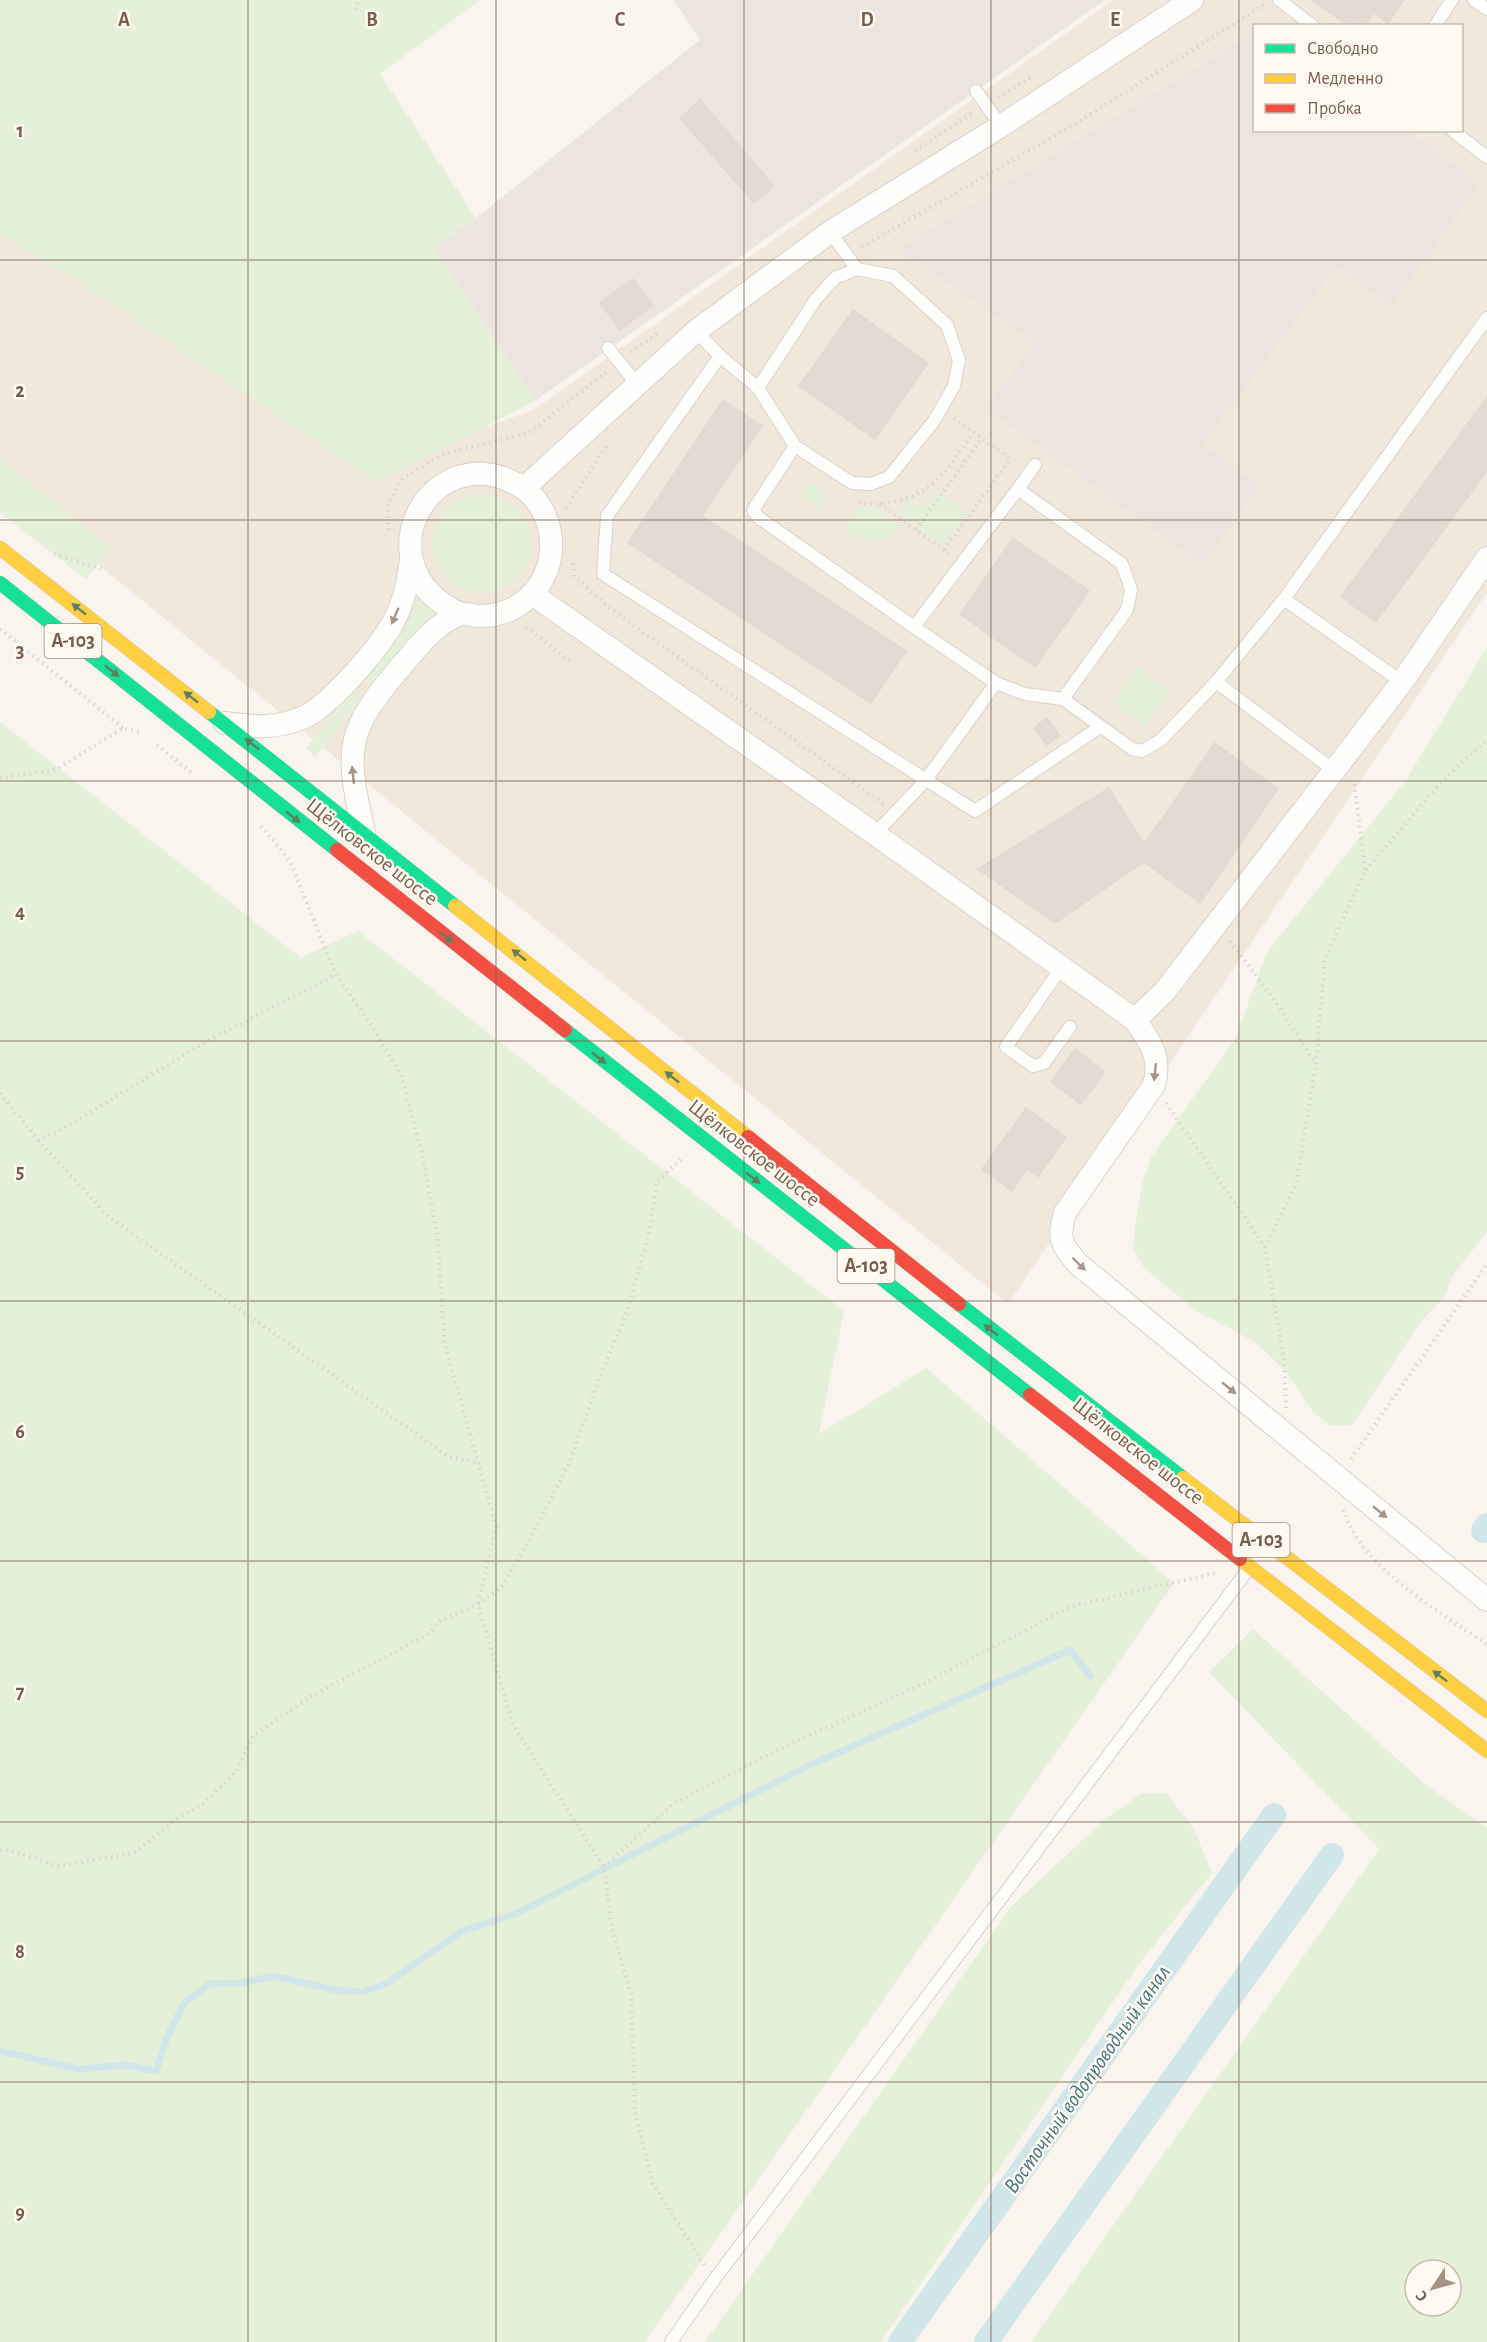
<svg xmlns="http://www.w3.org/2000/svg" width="1487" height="2342" font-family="'Alegreya Sans',sans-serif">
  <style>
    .residential { fill: #f1e8dc; fill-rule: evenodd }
    .industrial { fill: #ece5df }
    .green { fill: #e5f0d9; fill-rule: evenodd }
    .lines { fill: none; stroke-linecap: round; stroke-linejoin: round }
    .stream { stroke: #d0e6e9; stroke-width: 7 }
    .canal { stroke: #d0e6e9; stroke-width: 24 }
    .building { fill: #e3dbd3; stroke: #e2d9d0; stroke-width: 1.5 }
    .lane-casing { stroke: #d8d2cc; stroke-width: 14 }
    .street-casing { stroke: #d8d2cc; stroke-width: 24 }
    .fast-casing { stroke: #dad1cb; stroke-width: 15 }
    .slow-casing { stroke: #dad1cb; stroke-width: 15 }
    .jam-casing { stroke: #dad1cb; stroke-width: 15 }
    .path { stroke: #dbd5d0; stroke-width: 4; stroke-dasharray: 1.5 4.5; stroke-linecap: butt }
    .lane { stroke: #fefefc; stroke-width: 12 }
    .street { stroke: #fefefc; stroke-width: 22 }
    .fast { stroke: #16e098; stroke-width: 14 }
    .slow { stroke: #ffcf43; stroke-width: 14 }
    .jam { stroke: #f24e42; stroke-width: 14 }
    .oneway { fill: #607e60 }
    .oneway2 { fill: #a7968a }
    .grid { fill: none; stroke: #785e4d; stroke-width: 1.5; stroke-opacity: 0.55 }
    .labels { text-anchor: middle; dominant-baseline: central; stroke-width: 5; stroke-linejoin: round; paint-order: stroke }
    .shield { fill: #fffaf1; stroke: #a08d7e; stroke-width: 1.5 }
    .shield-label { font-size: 20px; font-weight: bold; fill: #785e4d }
    .street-label { font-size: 21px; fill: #785e4d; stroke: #fffaf1 }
    .water-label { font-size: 22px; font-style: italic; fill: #437683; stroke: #fffaf1 }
    .grid-label { font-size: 20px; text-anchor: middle; font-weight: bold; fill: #785e4d; stroke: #fffaf1; stroke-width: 5; stroke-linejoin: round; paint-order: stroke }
  </style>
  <rect width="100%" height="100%" fill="#f9f5ee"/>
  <path class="residential" d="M1113,0H1487V593L1008,1304L0,485V212L389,459L532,411ZM1254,26H1462V130H1254Z"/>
  <g class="industrial">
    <polygon points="674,0 1105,0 535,401 433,248 476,218 700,40"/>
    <polygon points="1254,33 1254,130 1407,131 1479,184 1391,307 1337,266 1202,444 1259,486 1203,565 986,408 1035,343 899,249"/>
  </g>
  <g class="green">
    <polygon points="0,0 480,0 380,74 476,218 433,248 535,401 376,482 64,272 0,235"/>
    <polygon points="0,458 112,548 86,579 0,513"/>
    <polygon points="812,482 828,494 818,509 801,497"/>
    <polygon points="938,491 967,513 942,545 899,513 910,498 925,508"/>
    <circle cx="482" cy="544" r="49"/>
    <path d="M858,508L879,509L902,527C880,546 867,545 844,529Z"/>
    <polygon points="419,598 440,614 373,685 364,679 407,626"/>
    <polygon points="1487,647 1487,1232 1453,1275 1445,1296 1419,1324 1353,1425 1331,1426 1313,1412 1287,1373 1255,1342 1196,1311 1144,1268 1133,1249 1135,1227 1143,1181 1151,1157 1235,1039 1267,952 1406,780"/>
    <polygon points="1138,667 1170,692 1144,726 1112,701"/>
    <polygon points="353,691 361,698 315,757 306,749"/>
    <polygon points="0,722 301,958 358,931 844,1311 819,1434 926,1368 1174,1583 645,2342 0,2342"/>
    <path d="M1253,1629L1425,1784L1487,1828V2342H1031L1379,1849L1209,1672ZM1415,2270H1451V2306H1415Z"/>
    <polygon points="1142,1793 1166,1793 1194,1829 1212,1873 1139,1964 881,2342 705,2342 1011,1907 1105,1819"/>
  </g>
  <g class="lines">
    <polyline class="stream" points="0,2051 78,2069 126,2065 156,2071 167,2037 185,2002 210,1984 242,1983 273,1976 335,1990 361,1992 386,1984 462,1931 515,1914 808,1766 1070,1650 1090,1676"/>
    <g class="canal">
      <polyline points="1483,1531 1487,1525"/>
      <polyline points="900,2342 1274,1815"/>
      <polyline points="986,2342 1332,1855"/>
    </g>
  </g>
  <g class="building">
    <polygon points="1312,0 1404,0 1388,23 1373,13 1364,26 1349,26"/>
    <polygon points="700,100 774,186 754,203 680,118"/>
    <polygon points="633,279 653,305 620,330 600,303"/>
    <polygon points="853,310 928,363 875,439 799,386"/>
    <polygon points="1487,397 1487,471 1376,622 1341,597"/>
    <polygon points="723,400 762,426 702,516 906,651 871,703 628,543"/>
    <polygon points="1013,538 1089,591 1035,667 960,614"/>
    <polygon points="1047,718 1060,735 1047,745 1034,728"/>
    <polygon points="1215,743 1278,789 1200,903 1144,862 1055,923 978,869 1109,788 1144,844"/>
    <polygon points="1075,1049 1105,1072 1081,1104 1051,1082"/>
    <polygon points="1026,1108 1066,1137 1038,1177 1027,1169 1012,1191 982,1169"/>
  </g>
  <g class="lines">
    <defs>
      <g id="lane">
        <polyline points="1279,0 1313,26"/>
        <polyline points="1474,0 1487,9"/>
        <polyline points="1435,26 1452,0"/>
        <polyline points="976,91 1001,126"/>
        <polyline points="1452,130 1487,157"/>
        <polyline points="830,232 857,269"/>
        <polygon points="857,269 893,276 947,325 959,360 954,386 934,421 889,477 871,484 852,483 795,446 758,388 816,299 835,278"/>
        <polyline points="696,331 720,356"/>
        <polyline points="608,348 636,383"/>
        <polyline points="758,388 720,356 607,516 603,574 975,811 1100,727"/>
        <polyline points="795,446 753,510 758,517 914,627"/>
        <polygon points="1018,489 1122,564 1131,589 1127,610 1063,699 1025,694 996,683 914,627"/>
        <polyline points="1018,489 1035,465"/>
        <polyline points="1216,682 1284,599"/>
        <polyline points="1402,682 1284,599 1487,318"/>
        <polyline points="1063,699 1132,749 1142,751 1161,740 1216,682 1335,771"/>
        <polyline points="875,834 925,781 996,683"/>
        <polyline points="1061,968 1006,1047 1033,1066 1044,1063 1070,1027"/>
        <polyline points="671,2342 714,2280 1250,1567"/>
      </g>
      <g id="street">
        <polyline points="524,488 696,331 830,232 1001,126 1192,0"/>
        <path d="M532,594L875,834L1135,1020C1150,1042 1162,1057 1154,1085L1065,1213C1058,1239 1060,1243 1078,1264L1487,1600"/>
        <path d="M225,723C253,727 276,729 302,718C329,707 376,651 391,626C403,607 408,582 411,560"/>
        <path d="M364,832C344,747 346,730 404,663C420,644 435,625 458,615C465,612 472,616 480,616C493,616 508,612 519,605C541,590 553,566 551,539C549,519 539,497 520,486C431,433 357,567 461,614"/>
        <polyline points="1135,1020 1165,991 1402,682 1487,558"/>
      </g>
      <g id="fast">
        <polyline points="0,583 337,850"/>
        <polyline points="209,712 455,906"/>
        <polyline points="565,1030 1030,1395"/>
        <polyline points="959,1304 1183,1478"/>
      </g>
      <g id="slow">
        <polyline points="0,548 209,712"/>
        <polyline points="455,906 748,1137"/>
        <polyline points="1183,1478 1487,1711"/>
        <polyline points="1240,1559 1487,1751"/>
      </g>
      <g id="jam">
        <polyline points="337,850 565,1030"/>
        <polyline points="748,1137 959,1304"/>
        <polyline points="1030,1395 1240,1559"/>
      </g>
    </defs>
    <use href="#lane" class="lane-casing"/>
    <use href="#street" class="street-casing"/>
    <use href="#fast" class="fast-casing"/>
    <use href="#slow" class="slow-casing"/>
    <use href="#jam" class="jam-casing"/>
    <g class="path">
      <polyline points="356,10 358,0"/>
      <polyline points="998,97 1032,76"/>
      <polyline points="915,151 974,112"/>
      <polyline points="862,247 1075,124 1264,5"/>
      <polyline points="631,352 659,332"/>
      <polyline points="954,418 1011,459"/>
      <path d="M859,501C871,506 883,504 896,501C938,492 950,464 974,432"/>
      <polyline points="880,504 949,554"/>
      <polyline points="566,508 608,444"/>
      <polyline points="389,530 388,504 403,478 443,454 529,433 606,372"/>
      <polyline points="916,530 982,438"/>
      <polyline points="944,550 1011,458"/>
      <polyline points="54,554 102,569"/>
      <polyline points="573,563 574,576 612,610 884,804"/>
      <polyline points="526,627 571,662"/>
      <polyline points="0,629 123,728"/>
      <polyline points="157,745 193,774"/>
      <polyline points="0,778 55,770 123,728 142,733"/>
      <polyline points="261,826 290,861 336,975 369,1022 401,1075 422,1153 437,1235 445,1345 496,1526 478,1604 513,1725 604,1867 612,1929 631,1994 635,2112 653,2184 705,2266"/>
      <polyline points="1366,870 1443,780 1487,740"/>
      <polyline points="1230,941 1275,1001 1316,1064"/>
      <polyline points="0,1093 38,1140 58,1132 205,1042 336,975"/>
      <polyline points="1166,1103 1265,1247 1284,1360 1286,1408"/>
      <polyline points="38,1140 110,1218 449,1457 479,1463"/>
      <polyline points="1265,1247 1296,1184 1316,1064 1325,958 1365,871 1354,780"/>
      <polyline points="1351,1459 1487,1264"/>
      <path d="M1343,1510C1361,1568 1440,1611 1487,1645"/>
      <polyline points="0,1850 12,1851 58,1866 134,1853 177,1819 202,1805 236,1772 253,1736 312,1696 428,1634 440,1621 478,1604 502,1587 536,1528 570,1461 599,1379 628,1309 650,1229 657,1181 682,1158"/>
      <polyline points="604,1867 673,1804 771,1753 927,1682 1072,1606 1215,1573"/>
    </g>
    <use href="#lane" class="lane"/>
    <use href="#street" class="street"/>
    <use href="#fast" class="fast"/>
    <use href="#slow" class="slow"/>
    <use href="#jam" class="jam"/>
  </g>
  <defs><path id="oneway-solid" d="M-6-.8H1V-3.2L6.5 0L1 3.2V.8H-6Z" transform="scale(1.5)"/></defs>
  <g class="oneway">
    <use href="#oneway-solid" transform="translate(79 609) rotate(-142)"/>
    <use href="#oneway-solid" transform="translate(112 671) rotate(38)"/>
    <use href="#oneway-solid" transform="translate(191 697) rotate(-142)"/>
    <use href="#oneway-solid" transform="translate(252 744) rotate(-142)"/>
    <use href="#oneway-solid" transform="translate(293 817) rotate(38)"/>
    <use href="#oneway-solid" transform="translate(446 937) rotate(38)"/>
    <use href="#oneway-solid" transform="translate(519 955) rotate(-142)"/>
    <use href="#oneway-solid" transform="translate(599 1058) rotate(38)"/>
    <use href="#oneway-solid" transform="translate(672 1077) rotate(-142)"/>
    <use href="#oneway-solid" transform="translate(753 1178) rotate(38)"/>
    <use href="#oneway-solid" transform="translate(991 1330) rotate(-142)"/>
    <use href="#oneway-solid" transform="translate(1440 1676) rotate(-143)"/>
  </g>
  <g class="oneway2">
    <use href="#oneway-solid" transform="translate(395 616) rotate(113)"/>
    <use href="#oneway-solid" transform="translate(353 775) rotate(-96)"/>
    <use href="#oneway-solid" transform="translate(1155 1072) rotate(96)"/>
    <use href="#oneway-solid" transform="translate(1079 1264) rotate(44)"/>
    <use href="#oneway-solid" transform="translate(1229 1388) rotate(39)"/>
    <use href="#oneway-solid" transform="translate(1380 1512) rotate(40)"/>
  </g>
  <path class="grid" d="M248,0V2342M496,0V2342M744,0V2342M991,0V2342M1239,0V2342M0,260H1487M0,520H1487M0,781H1487M0,1041H1487M0,1301H1487M0,1561H1487M0,1822H1487M0,2082H1487"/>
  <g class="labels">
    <g class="shield">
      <rect x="44.5" y="624" width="57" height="34" rx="4.5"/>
      <rect x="837.5" y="1249" width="57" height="34" rx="4.5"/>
      <rect x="1232.5" y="1523" width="57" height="34" rx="4.5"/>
    </g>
    <g class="shield-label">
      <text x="73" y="641">А-103</text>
      <text x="866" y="1266">А-103</text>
      <text x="1261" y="1540">А-103</text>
    </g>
    <g class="street-label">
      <text transform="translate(372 852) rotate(38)">Щёлковское шоссе</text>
      <text transform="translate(754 1153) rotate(38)">Щёлковское шоссе</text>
      <text transform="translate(1138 1451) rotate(38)">Щёлковское шоссе</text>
    </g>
    <g class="water-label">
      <text transform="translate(1087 2079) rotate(-55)">Восточный водопроводный канал</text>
    </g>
  </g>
  <g class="grid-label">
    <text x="124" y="26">A</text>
    <text x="372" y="26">B</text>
    <text x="620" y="26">C</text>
    <text x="867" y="26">D</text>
    <text x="1115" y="26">E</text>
    <text x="20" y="137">1</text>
    <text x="20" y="397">2</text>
    <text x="20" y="657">3</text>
    <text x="20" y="918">4</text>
    <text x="20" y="1178">5</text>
    <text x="20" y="1438">6</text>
    <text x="20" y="1698">7</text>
    <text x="20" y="1958">8</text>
    <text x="20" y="2219">9</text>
  </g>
  <rect x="1253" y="24" width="210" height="108" fill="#fffaf1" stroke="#c9bcaf" stroke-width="1.5"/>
  <rect x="1265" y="44" width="30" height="9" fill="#16e098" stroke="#c9bcaf" stroke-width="1.5"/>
  <text x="1307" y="54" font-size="18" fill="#785e4d">Свободно</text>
  <rect x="1265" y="74" width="30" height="9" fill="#ffcf43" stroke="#c9bcaf" stroke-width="1.5"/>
  <text x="1307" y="84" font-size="18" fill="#785e4d">Медленно</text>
  <rect x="1265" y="104" width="30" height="9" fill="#f24e42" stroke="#c9bcaf" stroke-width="1.5"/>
  <text x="1307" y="114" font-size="18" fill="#785e4d">Пробка</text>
  <g transform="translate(1433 2288) rotate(234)"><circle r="28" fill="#fffaf1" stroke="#c9bcaf" stroke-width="1.5"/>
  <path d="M0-4.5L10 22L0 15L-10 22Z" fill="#a59385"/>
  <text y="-9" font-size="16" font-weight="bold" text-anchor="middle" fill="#785e4d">С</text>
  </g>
</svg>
